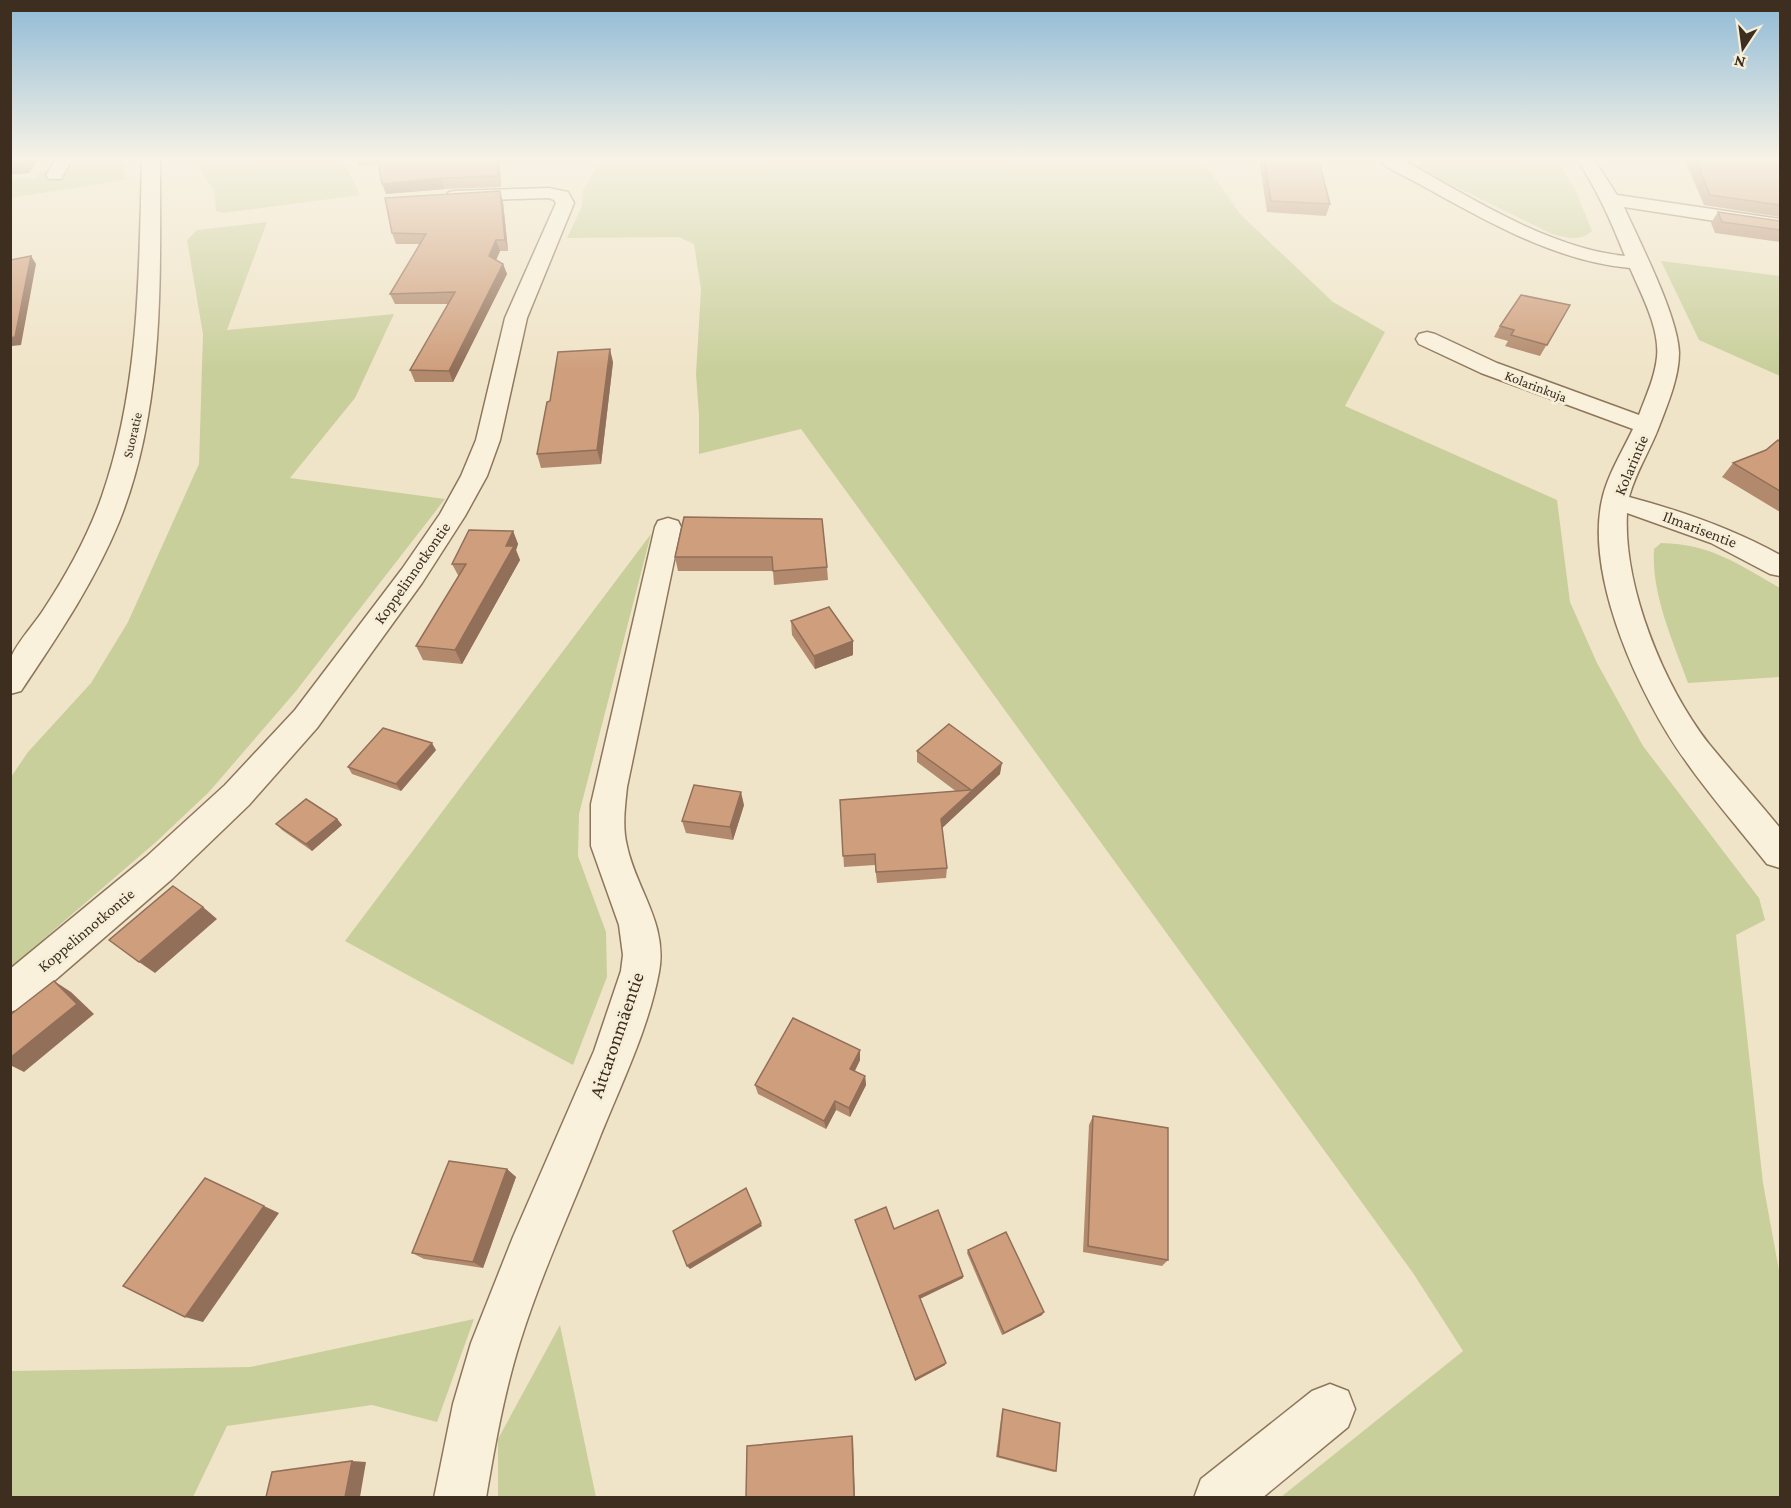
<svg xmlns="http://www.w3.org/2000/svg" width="1791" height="1508" font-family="'Crimson Pro',serif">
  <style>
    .green { fill: #c9cf9b }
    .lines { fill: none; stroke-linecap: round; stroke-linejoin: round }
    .minor-casing { stroke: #8d765c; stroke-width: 3 }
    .minor { fill: #faf1dc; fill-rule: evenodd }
    .wall { fill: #b2896c }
    .shaded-wall { fill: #916f58 }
    .building { fill: #cf9f7d; stroke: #916f58; stroke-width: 1.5 }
    .labels { text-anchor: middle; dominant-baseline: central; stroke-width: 6; stroke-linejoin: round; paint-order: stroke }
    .far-street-label { font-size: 14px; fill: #3d2e20; stroke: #f7eed8 }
    .street-label { font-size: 16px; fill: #3d2e20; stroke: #f7eed8 }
    .near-street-label { font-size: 20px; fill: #3d2e20; stroke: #f7eed8 }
  </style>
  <rect width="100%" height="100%" fill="#f0e4c8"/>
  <g class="green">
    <polygon points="75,158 125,158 124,180 11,198 11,179 35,179 40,172 69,167"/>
    <polygon points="192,158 342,158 360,195 223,213 216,211 214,191"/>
    <polygon points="602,158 1201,158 1240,214 1333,302 1385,332 1345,406 1557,500 1570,602 1597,663 1643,746 1759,898 1765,920 1736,935 1763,1183 1780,1276 1780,1497 1281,1497 1463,1351 1413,1273 801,429 699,454 699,415 696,374 701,289 694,244 679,237 567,238 582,206 583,190"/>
    <path d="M1397,158H1555L1575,189L1592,231C1580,242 1567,238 1552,234Z"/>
    <polygon points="267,222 227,330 394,314 355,398 290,478 445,499 296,691 209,792 156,842 11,967 11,777 28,752 91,683 128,622 199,464 203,334 187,240 197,230"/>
    <polygon points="1661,261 1780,276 1780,376 1699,340"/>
    <polygon points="651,534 579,814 578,856 606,932 607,977 573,1065 345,941"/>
    <path d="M1661,543C1711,544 1738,564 1780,588V677L1688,683C1673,641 1651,594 1654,549Z"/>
    <polygon points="474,1319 437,1422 372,1405 227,1426 193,1497 11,1497 11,1371 250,1367"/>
    <polygon points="560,1325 596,1497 498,1497 498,1439"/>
  </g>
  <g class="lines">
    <defs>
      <g id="minor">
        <polygon points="56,158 73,158 61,179 49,179 46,175"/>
        <path d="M142,158H160C160,280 165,407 119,522C94,583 57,637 21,691L10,694C10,684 7,668 11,658C15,645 36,622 44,609C67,574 88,536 102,496C140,387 139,272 142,158Z"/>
        <path d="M1378,158H1399C1467,195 1548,249 1625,256C1611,221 1597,189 1576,158H1593L1617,195L1780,219V231L1624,207C1640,243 1678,316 1679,353C1679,377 1668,403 1660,424C1651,449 1636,471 1629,497C1682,511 1733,529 1780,555V576L1770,574L1711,543L1627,513C1623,587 1664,686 1709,744C1732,772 1757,800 1780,828V868L1767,864C1740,830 1710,796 1685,760C1640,697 1585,578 1602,500C1607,476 1622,452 1633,429L1481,373L1419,344L1416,339L1419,334L1427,332L1435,334L1497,363L1639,415C1646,396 1655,377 1657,357C1660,328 1641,294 1630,268C1554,261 1487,221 1421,185C1408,177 1387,170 1378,158Z"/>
        <polygon points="549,188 568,192 574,203 527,318 500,440 487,476 465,516 422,583 317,728 249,805 172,879 24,1007 10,1012 10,969 146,857 225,785 295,710 402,569 440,514 461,476 476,440 505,318 556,203 554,200 549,198 455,201 449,200 446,196 449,192 455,191"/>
        <path d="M668,518L678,521L681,527L627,787C625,806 622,827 627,846C636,889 668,924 659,972C648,1032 618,1090 596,1147C570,1212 541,1275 520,1342C504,1393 495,1445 486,1498H434L453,1404L471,1343L513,1237L594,1051L621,971L623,955L619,925L591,846V804L655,527L658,521Z"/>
        <polygon points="1330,1384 1348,1391 1355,1409 1348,1427 1262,1498 1194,1498 1201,1479 1312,1391"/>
      </g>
    </defs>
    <use href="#minor" class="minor-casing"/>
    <use href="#minor" class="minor"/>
  </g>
  <g class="wall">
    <polygon points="355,158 499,158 501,187 445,189 386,194 378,165 358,166"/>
    <polygon points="1259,158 1318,158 1330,204 1326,216 1267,212"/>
    <polygon points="1684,158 1780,158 1780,217 1704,205"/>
    <polygon points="503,202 508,251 500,251 496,260 503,264 507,274 453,382 415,382 410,370 449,304 395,304 390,294 420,244 396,244 392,233"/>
    <polygon points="1718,212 1780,221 1780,242 1715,233 1711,223"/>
    <polygon points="1570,305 1540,356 1505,346 1508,341 1494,337 1500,326"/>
    <polygon points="613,362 601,464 541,468 537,454 550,401"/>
    <polygon points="1780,442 1780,512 1722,477 1733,463 1766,450"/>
    <polygon points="684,517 827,567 828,580 774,585 773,571 678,571 675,557"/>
    <polygon points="513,531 518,544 516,550 520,560 462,664 423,660 416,646 459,577 452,564"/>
    <polygon points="791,621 853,641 853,655 815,669 792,635"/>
    <polygon points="436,750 401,791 352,774 348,767"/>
    <polygon points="917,751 1000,774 942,828 947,868 946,878 877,883 875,865 844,867 840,800 957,792 917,762"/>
    <polygon points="744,805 733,840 686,833 682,821"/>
    <polygon points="337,819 342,825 312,851 282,830 276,824"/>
    <polygon points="860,1050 860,1060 855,1071 865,1076 866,1085 850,1117 836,1110 826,1129 758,1094 755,1085"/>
    <polygon points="1093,1116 1168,1260 1162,1266 1083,1252 1089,1125"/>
    <polygon points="507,1169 516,1177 483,1268 424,1259 412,1253"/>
    <polygon points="855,1220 894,1229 963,1276 963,1278 920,1299 945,1365 915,1381"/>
    <polygon points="968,1250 1042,1315 1002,1335 967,1253"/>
    <polygon points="1003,1409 1056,1471 1054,1472 996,1457 1002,1410"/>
  </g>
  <g class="shaded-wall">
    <polygon points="24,158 39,158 29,173 10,175 10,163"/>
    <polygon points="497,158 499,158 501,187 498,176"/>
    <polygon points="441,178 445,189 386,194 382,184"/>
    <polygon points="500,191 503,202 508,251 505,240"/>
    <polygon points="496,240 500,251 493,267 489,256"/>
    <polygon points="31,256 36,264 21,345 12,346 10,353 10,338"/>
    <polygon points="503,264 507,274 453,382 449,371"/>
    <polygon points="610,349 613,362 601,464 597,450"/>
    <polygon points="513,531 518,544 516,550 520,560 462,664 455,650"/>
    <polygon points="853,641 853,655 815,669 814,656"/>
    <polygon points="432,743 436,750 401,791 396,784"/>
    <polygon points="1002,763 1000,774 940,830 941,819"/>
    <polygon points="741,792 744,805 733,840 730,827"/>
    <polygon points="337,819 342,825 312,851 306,844"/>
    <polygon points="203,907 217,919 155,973 139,962"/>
    <polygon points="54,981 71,992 94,1014 24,1072 10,1065 10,1058"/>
    <polygon points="860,1050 860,1060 851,1078 850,1069"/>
    <polygon points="865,1076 866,1085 850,1117 849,1108"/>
    <polygon points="835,1101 836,1110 826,1129 824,1121"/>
    <polygon points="507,1169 516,1177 483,1268 473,1262"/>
    <polygon points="746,1188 762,1226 690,1269 687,1266"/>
    <polygon points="264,1206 279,1213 203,1322 185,1317"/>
    <polygon points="963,1276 963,1278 919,1299 919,1296"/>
    <polygon points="1044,1312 1042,1315 1002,1335 1004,1333"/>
    <polygon points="946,1363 945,1365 915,1381 915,1379"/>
    <polygon points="852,1436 853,1438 855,1497 854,1497"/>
    <polygon points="352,1461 366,1462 360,1497 345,1497"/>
  </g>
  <g class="building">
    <polygon points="10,158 24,158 22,162 10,163"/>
    <polygon points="377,158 497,158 498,176 441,178 382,184"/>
    <polygon points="1264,158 1318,158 1330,204 1271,201"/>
    <polygon points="1695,158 1780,158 1780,205 1710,195"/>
    <polygon points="500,191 505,240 496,240 489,256 503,264 449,371 410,370 455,292 390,294 426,234 392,233 385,198"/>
    <polygon points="1718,212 1780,221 1780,230 1722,222"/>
    <polygon points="31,256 15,337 10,338 10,260"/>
    <polygon points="1521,295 1570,305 1547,345 1511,335 1514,330 1500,326"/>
    <polygon points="610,349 597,450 537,454 547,402 550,401 558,352"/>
    <polygon points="1778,440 1780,442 1780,491 1733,463 1766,450"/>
    <polygon points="684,517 822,519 827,567 773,571 772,557 675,557"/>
    <polygon points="469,530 513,531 506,546 514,546 455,650 416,646 466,564 452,564"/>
    <polygon points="829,607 853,641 814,656 791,621"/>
    <polygon points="949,724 1002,763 941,819 947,868 876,872 875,854 843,856 840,800 971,790 917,751"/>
    <polygon points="383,728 432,743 396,784 348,767"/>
    <polygon points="694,785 741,792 730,827 682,821"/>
    <polygon points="306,799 337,819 306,844 276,824"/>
    <polygon points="173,886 203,907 139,962 109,940"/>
    <polygon points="54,981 77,1004 10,1058 10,1015"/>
    <polygon points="793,1018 860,1050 850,1069 865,1076 849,1108 835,1101 824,1121 755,1085"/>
    <polygon points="1093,1116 1168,1128 1168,1260 1088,1246"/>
    <polygon points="449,1161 507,1169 473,1262 412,1253"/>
    <polygon points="205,1178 264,1206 185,1317 123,1286"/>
    <polygon points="746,1188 761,1223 687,1266 673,1231"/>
    <polygon points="886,1207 894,1229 938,1210 963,1276 919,1296 946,1363 915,1379 855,1220"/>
    <polygon points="1006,1232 1044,1312 1004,1333 968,1250"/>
    <polygon points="1003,1409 1060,1423 1056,1471 998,1456"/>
    <polygon points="852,1436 854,1497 746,1497 747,1446"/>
    <polygon points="352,1461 345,1497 266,1497 272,1472"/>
  </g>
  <linearGradient id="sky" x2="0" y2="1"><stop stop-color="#8fbad6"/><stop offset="0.43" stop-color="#f8f3e6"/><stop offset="1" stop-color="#f8f3e6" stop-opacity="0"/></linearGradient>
  <rect width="1791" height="369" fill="url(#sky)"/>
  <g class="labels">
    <g class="far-street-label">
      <text transform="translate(1536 386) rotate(21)">Kolarinkuja</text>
      <text transform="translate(132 435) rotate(-77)">Suoratie</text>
    </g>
    <g class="street-label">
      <text transform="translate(1631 465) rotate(-67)">Kolarintie</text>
      <text transform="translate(1700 529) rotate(21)">Ilmarisentie</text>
      <text transform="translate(412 573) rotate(-55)">Koppelinnotkontie</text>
      <text transform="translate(86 930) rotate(-40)">Koppelinnotkontie</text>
    </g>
    <g class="near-street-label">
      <text transform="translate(616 1035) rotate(-71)">Aittaronmäentie</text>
    </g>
  </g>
  <rect width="1791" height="1508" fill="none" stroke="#3d2e20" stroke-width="24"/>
  <g transform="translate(1743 48) rotate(193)" stroke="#f7eed8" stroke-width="4.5" paint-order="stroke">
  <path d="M0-4.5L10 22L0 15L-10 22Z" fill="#3d2e20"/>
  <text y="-9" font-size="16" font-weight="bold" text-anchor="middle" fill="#3d2e20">N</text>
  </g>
</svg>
